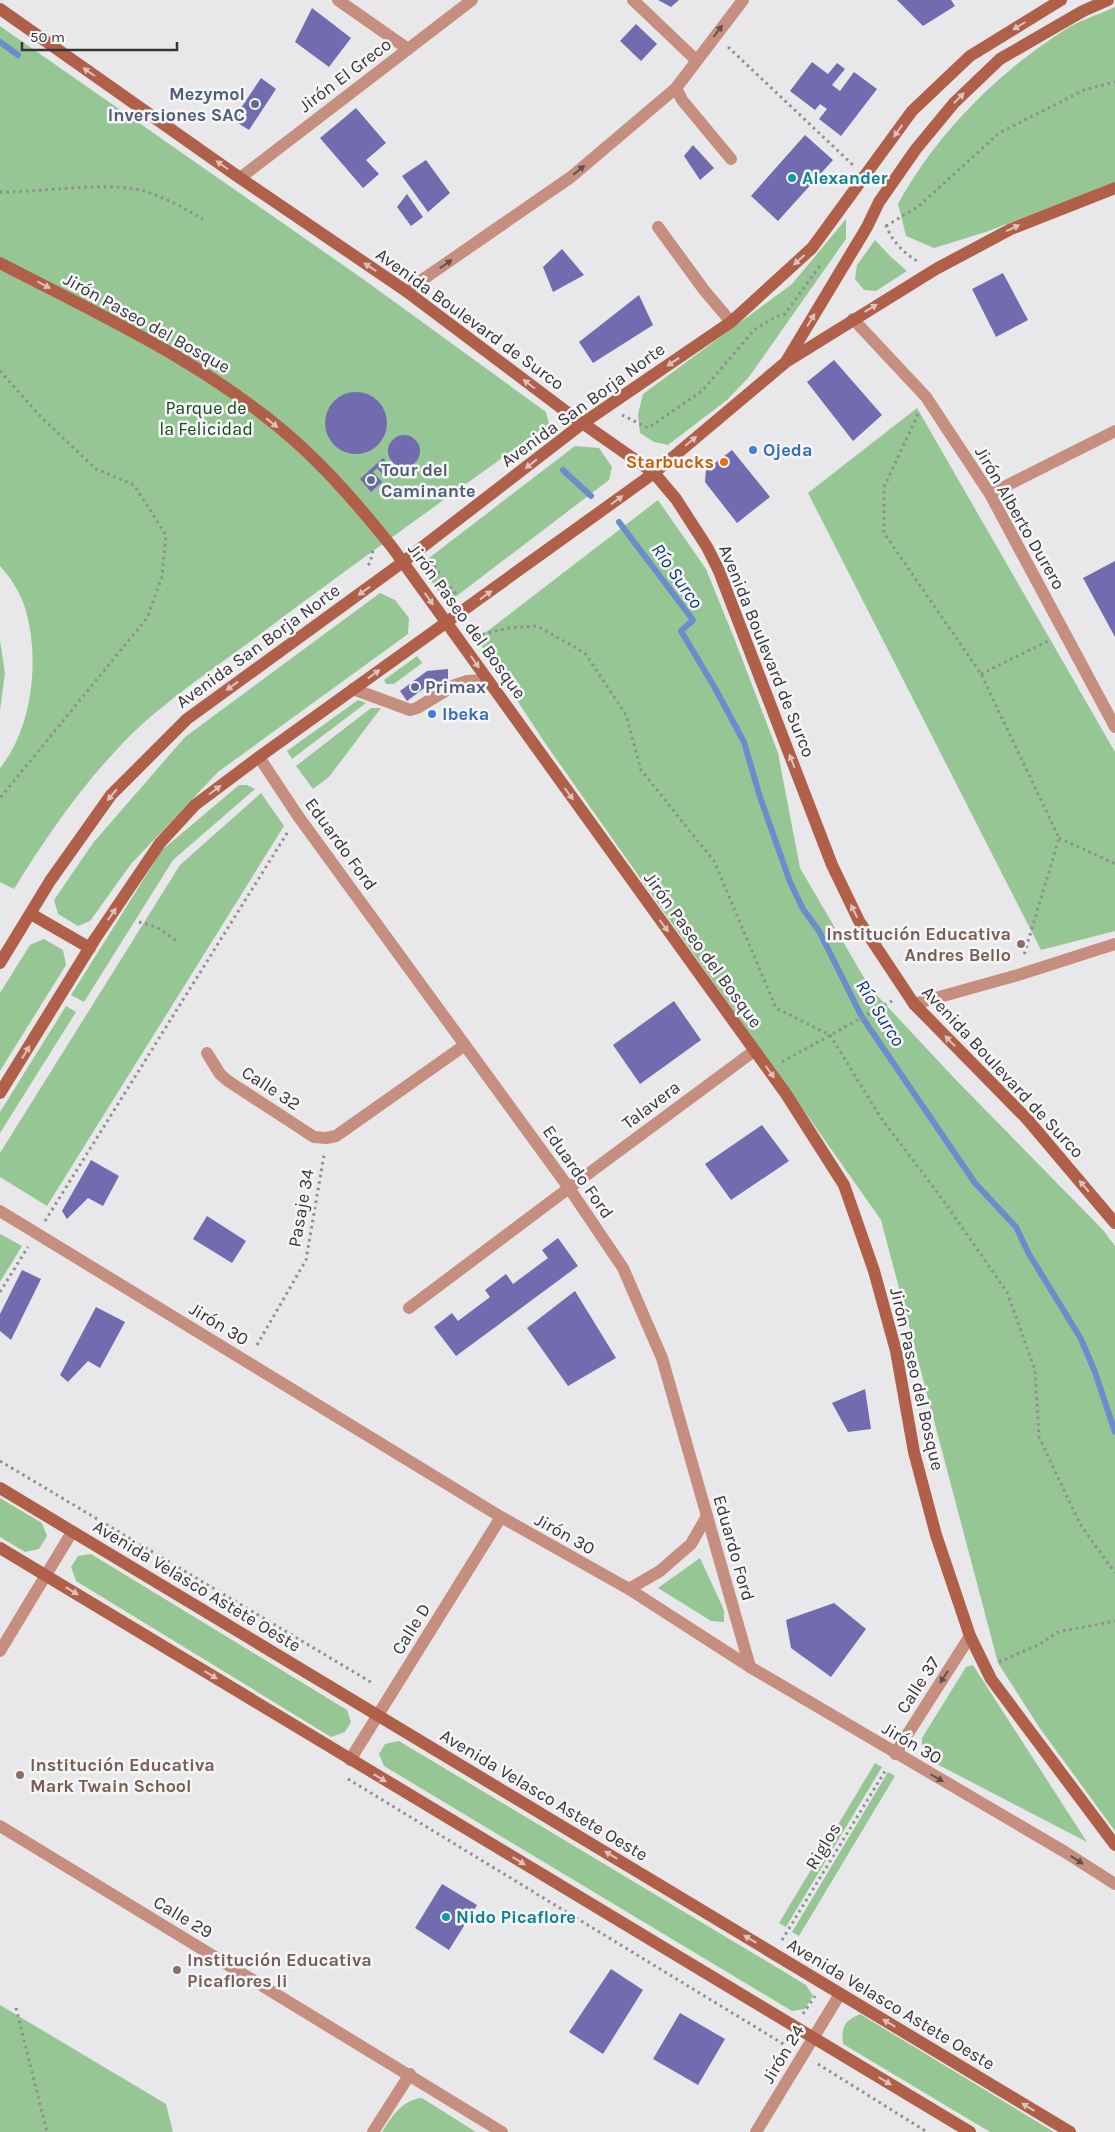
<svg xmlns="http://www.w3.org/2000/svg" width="1115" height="2132" font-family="Karla,sans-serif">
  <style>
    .green { fill: #97c695 }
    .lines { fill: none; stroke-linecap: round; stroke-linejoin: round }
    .stream { stroke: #6a8ecd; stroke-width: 6 }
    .building { fill: #716caf }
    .path { stroke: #8f8f91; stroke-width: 3; stroke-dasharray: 2.5 4; stroke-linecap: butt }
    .lane { stroke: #c68e7e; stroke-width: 12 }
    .street { stroke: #c68e7e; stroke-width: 12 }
    .secondary { stroke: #b05f49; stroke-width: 12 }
    .oneway { fill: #dec1bb }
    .oneway2 { fill: #61504c }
    .service-dot { fill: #5c6f8a; stroke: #f6f6f9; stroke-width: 2 }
    .culture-dot { fill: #0f9aa8; stroke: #f6f6f9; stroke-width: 2 }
    .shop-dot { fill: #3f7fe0; stroke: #f6f6f9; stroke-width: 2 }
    .food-dot { fill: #e8710a; stroke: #f6f6f9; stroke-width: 2 }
    .education-dot { fill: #8d6e63; stroke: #f6f6f9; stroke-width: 2 }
    .labels { text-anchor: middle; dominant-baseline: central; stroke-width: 5; stroke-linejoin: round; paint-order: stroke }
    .street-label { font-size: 18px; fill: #363637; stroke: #f6f6f9 }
    .service-label { font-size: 18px; font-weight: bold; fill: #4e5e75; stroke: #f6f6f9; text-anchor: start }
    .culture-label { font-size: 18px; font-weight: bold; fill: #0d838f; stroke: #f6f6f9; text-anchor: start }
    .park-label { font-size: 18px; fill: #0f4c14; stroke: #f6f6f9 }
    .shop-label { font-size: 18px; font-weight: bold; fill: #366cbe; stroke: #f6f6f9; text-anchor: start }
    .food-label { font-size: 18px; font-weight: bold; fill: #c56008; stroke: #f6f6f9; text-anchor: end }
    .education-label { font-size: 18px; font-weight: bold; fill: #785e54; stroke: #f6f6f9; text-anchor: start }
    .water-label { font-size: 19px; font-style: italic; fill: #0c3781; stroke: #f6f6f9 }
  </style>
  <rect width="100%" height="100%" fill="#e8e8eb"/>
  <g class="green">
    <path d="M1115,7V182L986,232L934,248L906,236L898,204C937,133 997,73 1066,29C1081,20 1099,14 1115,7Z"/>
    <path d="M0,26L363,279L546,412L549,424C451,495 352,565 255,638C211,671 161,703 122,744C80,788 46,837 14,889L0,882V768C34,727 41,651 23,602C18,589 9,576 0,566Z"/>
    <polygon points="846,219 846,239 749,377 727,400 668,445 654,442 640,433 638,414 643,394 792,284"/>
    <polygon points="875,240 890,256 907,271 876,291 864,290 855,279 857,265"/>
    <polygon points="917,408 1115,752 1115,931 1041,950 808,493"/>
    <polygon points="575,446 599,448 612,467 609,480 454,598 441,594 424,572 425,561"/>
    <polygon points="658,500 706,569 736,643 778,753 800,868 870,988 957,1081 1103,1230 1115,1246 1115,1831 1039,1727 998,1663 881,1220 545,743 477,639"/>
    <polygon points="380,593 395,600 409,618 408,634 218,772 131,864 90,921 78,926 58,914 54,900 93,843 185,737"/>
    <polygon points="0,640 5,673 0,711"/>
    <polygon points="417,656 422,663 394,684 386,684 384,680"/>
    <polygon points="358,700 366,703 292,759 287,751"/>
    <polygon points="371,708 381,708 329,777 313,789 296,766"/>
    <polygon points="239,785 247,785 255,789 173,860 84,1002 71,995 162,850"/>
    <polygon points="261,793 284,826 47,1206 0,1177 0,1153 180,865"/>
    <polygon points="44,939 63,950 66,965 0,1071 0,993 30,945"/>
    <polygon points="66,1006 76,1012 0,1133 0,1112"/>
    <polygon points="0,1234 22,1246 0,1282"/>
    <polygon points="0,1498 42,1523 47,1536 39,1549 25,1552 0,1537"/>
    <polygon points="91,1554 347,1710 351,1722 345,1732 331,1737 76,1581 71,1567 78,1556"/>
    <polygon points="700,1558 724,1610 724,1622 711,1621 658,1588"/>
    <polygon points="973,1665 980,1676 1087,1842 927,1759 922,1749 922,1738 966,1667"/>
    <polygon points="399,1741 806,1985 813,1996 805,2009 792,2011 384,1766 379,1754 385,1744"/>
    <polygon points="875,1763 882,1767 786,1927 779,1923"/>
    <polygon points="888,1772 895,1776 799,1936 792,1932"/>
    <polygon points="0,2005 166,2104 173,2132 0,2132"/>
    <path d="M860,2014L1054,2132H990L843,2044C841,2027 844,2021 860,2014Z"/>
    <path d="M422,2098L476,2132H382C392,2116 402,2100 422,2098Z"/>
  </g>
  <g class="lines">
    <g class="stream">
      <polyline points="0,42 18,55"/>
      <polyline points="563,470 591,496"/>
      <polyline points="619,522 693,620 681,631 715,688 744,742 760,797 790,882 803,909 819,931 862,1017 975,1183 1016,1227 1029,1254 1081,1339 1095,1372 1115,1432"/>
    </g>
  </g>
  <g class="building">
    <polygon points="658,0 679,0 671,7"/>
    <polygon points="897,0 951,0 955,6 923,26"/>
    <polygon points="312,8 351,38 329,67 295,42"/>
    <polygon points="636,24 657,44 641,61 620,41"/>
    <polygon points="812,62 828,74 837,63 845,69 832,85 840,91 854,72 877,89 841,136 819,119 827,109 820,104 815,110 790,91"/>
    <polygon points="261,78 276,89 249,130 233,120"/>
    <polygon points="356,108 386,143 366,160 379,174 363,188 320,138"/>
    <polygon points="805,135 833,160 778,221 751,196"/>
    <polygon points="693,145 714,168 700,180 684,156"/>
    <polygon points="426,160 450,193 428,212 402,176"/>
    <polygon points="407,194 423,217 411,226 397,207"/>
    <polygon points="562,249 584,275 553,292 543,267"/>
    <polygon points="1003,273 1028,320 996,337 972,289"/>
    <polygon points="639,295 653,325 593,363 579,342"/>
    <polygon points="834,360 882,415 853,441 807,382"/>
    <circle cx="356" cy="423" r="31"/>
    <circle cx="404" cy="451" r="16"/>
    <polygon points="732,450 770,497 737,523 705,482 706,470"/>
    <polygon points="383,458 395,470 386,478 377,468 373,472 382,482 371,492 360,479"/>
    <polygon points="1115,561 1115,637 1083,578"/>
    <polygon points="448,669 448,682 431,683 407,701 400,691 427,671"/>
    <polygon points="674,1001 701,1040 640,1084 613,1045"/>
    <polygon points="762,1125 789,1161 731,1200 705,1164"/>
    <polygon points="91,1160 119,1176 103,1206 88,1198 67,1219 62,1211"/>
    <polygon points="207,1216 246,1241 232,1263 193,1239"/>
    <polygon points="558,1238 578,1266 456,1356 434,1327 452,1313 458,1321 490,1297 485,1290 506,1274 513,1284 548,1258 542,1250"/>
    <polygon points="22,1270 41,1279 11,1340 0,1331 0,1314"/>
    <polygon points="575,1291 616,1358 568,1386 527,1328"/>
    <polygon points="96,1307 125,1322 100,1368 88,1361 68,1382 60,1375"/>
    <polygon points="865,1389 871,1429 848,1432 832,1403"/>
    <polygon points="834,1603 866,1629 831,1677 791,1648 786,1620"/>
    <polygon points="442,1884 477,1905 449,1950 415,1928"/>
    <polygon points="611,1969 643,1990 603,2054 569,2032"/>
    <polygon points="680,2013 725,2039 698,2085 653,2059"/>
  </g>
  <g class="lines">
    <g class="path">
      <polyline points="728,47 853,165"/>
      <path d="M0,192C42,192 85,184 128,188C154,191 180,206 203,219"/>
      <path d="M886,225C891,240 904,254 919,262"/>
      <polyline points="886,226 919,206 999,133 1084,90 1115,82"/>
      <polyline points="0,371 41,417 96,469 134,485 166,535 162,577 147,618 0,798"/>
      <polyline points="918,414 884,487 884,533 981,674 1059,838 1024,955"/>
      <polyline points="622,415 648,428 702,391 754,330 775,317 785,314 821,264"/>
      <polyline points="430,561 457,595"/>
      <polyline points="368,565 370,563 373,550"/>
      <polyline points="476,636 508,628 537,626 585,653 626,715 641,770 714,861 776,1008 830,1035 881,1118 943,1200 1007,1292 1035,1370 1039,1437 1080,1524 1115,1573"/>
      <polyline points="981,674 1050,640"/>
      <polyline points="1059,838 1115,864"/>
      <polyline points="139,922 156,927 177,941"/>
      <polyline points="782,1062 892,1001"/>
      <polyline points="45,1221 289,830"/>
      <polyline points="0,1292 28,1247"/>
      <polyline points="257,1345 306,1260 324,1155"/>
      <polyline points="0,1461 374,1684"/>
      <polyline points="999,1662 1040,1644 1058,1632 1115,1621"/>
      <polyline points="348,1779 785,2045 787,2041"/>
      <polyline points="782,1940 887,1768"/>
      <polyline points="16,2008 47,2132"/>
      <polyline points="803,2014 815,1996"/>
      <polyline points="818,2064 927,2132"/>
    </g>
    <g class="lane">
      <polyline points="353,689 410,710 417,708 455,685 467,681 487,680"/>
      <polyline points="409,1308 569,1188"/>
    </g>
    <g class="street">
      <polyline points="338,0 408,49"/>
      <polyline points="633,0 696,60"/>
      <polyline points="676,88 682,100 731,159"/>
      <polyline points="240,178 472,0"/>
      <polyline points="658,227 704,290 731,322"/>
      <polyline points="406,291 571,177 676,88 743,0"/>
      <polyline points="853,319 926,397 990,494 1115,727"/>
      <polyline points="990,494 1115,431"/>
      <polyline points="259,757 298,816 569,1188 623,1268 662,1358 750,1667"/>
      <polyline points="914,1004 1018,975 1115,944"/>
      <polyline points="207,1053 220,1074 228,1081 314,1137 326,1138 336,1136 465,1045"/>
      <polyline points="569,1188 754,1051"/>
      <polyline points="0,1211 501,1517 629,1589 750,1667 1065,1852 1115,1884"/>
      <polyline points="629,1589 660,1571 691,1544 707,1516"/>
      <polyline points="0,1651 72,1532"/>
      <polyline points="895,1754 970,1636"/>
      <polyline points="350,1760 501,1517"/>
      <polyline points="0,1826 502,2132"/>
      <polyline points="373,2132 410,2074"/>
      <polyline points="756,2132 840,1994"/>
    </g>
    <g class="secondary">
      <polyline points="0,9 240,178 406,291 568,413 654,473 676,499 707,547 719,571 832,865 859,921 914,1004 1027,1119 1115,1223"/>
      <path d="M0,263C102,316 208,364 295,441C331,473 362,510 392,547L786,1094L844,1185L874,1271L896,1351L914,1452L936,1535L970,1636L991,1679L1115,1845"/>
      <polyline points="787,360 867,227 879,202 916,149 954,103 1000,59 1083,11 1108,0"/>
      <polyline points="31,914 90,948"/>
      <polyline points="0,963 50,881 111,795 187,719 403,562 583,423 731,322 812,248 912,111 970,56 1061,0"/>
      <polyline points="0,1093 95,939 160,843 195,805 259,757 654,473 786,362 936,269 1011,229 1115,188"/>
      <polyline points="0,1488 1070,2132"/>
      <polyline points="0,1548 970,2132"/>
    </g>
  </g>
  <defs><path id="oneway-solid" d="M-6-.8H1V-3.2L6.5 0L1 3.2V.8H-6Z" transform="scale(1.25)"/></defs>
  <g class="oneway">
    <use href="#oneway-solid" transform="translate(1019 26) rotate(148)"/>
    <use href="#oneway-solid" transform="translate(89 72) rotate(-145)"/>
    <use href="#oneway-solid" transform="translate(959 98) rotate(-45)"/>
    <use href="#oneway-solid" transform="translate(898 131) rotate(125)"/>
    <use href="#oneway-solid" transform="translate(222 165) rotate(-145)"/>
    <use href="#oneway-solid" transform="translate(1013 228) rotate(-25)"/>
    <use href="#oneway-solid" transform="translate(799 260) rotate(138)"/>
    <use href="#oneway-solid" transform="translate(370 267) rotate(-146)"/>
    <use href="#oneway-solid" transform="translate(44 285) rotate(28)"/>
    <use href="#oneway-solid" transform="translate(871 308) rotate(-31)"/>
    <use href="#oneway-solid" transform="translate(811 320) rotate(-59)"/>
    <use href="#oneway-solid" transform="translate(673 362) rotate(146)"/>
    <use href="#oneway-solid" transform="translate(529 384) rotate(-143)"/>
    <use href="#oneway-solid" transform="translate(272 423) rotate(38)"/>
    <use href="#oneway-solid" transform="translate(691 441) rotate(-40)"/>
    <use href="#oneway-solid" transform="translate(531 464) rotate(142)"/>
    <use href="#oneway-solid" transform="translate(617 500) rotate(-36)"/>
    <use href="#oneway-solid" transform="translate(364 591) rotate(144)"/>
    <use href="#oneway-solid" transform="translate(486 595) rotate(-36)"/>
    <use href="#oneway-solid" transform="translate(429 599) rotate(55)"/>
    <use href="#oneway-solid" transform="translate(475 662) rotate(55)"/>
    <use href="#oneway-solid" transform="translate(374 674) rotate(-36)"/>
    <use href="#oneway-solid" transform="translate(232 686) rotate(144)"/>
    <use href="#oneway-solid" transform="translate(792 761) rotate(-111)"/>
    <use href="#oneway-solid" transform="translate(215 790) rotate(-37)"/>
    <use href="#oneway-solid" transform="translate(569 794) rotate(54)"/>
    <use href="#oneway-solid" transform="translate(112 795) rotate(130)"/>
    <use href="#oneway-solid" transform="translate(854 911) rotate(-116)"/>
    <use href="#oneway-solid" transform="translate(112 914) rotate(-56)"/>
    <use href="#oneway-solid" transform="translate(664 926) rotate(54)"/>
    <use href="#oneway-solid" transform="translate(950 1041) rotate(-134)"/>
    <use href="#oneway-solid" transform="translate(26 1052) rotate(-58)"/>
    <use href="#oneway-solid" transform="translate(770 1072) rotate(54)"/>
    <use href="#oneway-solid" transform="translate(1084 1186) rotate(-130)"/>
    <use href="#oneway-solid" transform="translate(72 1591) rotate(31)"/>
    <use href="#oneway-solid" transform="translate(211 1675) rotate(31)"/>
    <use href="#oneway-solid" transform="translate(380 1778) rotate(31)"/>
    <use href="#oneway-solid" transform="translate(611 1855) rotate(-149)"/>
    <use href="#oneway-solid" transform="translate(519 1861) rotate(31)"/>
    <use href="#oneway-solid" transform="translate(750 1939) rotate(-149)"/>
    <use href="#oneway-solid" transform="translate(889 2023) rotate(-149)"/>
    <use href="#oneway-solid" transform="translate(885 2081) rotate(31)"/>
    <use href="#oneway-solid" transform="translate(1028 2107) rotate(-149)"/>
  </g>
  <g class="oneway2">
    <use href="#oneway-solid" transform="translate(718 31) rotate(-53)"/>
    <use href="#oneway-solid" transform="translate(579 170) rotate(-40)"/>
    <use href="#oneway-solid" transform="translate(446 264) rotate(-35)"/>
    <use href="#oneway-solid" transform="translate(944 1677) rotate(123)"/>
    <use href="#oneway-solid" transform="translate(937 1778) rotate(30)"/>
    <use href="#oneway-solid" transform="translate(1077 1860) rotate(33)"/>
  </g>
  <g class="service-dot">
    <circle cx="255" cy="104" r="5"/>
    <circle cx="371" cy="480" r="5"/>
    <circle cx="415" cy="687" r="5"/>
  </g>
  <g class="culture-dot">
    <circle cx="792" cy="178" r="5"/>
    <circle cx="446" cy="1917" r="5"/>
  </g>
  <g class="shop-dot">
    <circle cx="753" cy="450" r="5"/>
    <circle cx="432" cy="714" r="5"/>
  </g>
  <circle class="food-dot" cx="724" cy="462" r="5"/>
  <g class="education-dot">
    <circle cx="1021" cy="944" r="5"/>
    <circle cx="20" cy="1775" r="5"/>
    <circle cx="177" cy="1970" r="5"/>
  </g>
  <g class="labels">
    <g class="street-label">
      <text transform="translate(345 75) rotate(-37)">Jirón El Greco</text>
      <text transform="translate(470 319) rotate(36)">Avenida Boulevard de Surco</text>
      <text transform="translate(147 323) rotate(29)">Jirón Paseo del Bosque</text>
      <text transform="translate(583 405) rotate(-36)">Avenida San Borja Norte</text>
      <text transform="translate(1020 518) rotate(60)">Jirón Alberto Durero</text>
      <text transform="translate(467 621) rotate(54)">Jirón Paseo del Bosque</text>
      <text transform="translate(258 646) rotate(-36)">Avenida San Borja Norte</text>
      <text transform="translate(767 651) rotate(68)">Avenida Boulevard de Surco</text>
      <text transform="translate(341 844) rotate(54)">Eduardo Ford</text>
      <text transform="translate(703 950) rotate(54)">Jirón Paseo del Bosque</text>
      <text transform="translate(1003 1072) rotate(47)">Avenida Boulevard de Surco</text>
      <text transform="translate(271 1088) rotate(33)">Calle 32</text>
      <text transform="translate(651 1105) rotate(-37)">Talavera</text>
      <text transform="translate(578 1172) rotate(55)">Eduardo Ford</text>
      <text transform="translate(301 1208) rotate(-80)">Pasaje 34</text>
      <text transform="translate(219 1324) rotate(31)">Jirón 30</text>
      <text transform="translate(917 1379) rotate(77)">Jirón Paseo del Bosque</text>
      <text transform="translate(565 1534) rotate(29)">Jirón 30</text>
      <text transform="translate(734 1548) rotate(74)">Eduardo Ford</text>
      <text transform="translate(197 1586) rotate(31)">Avenida Velasco Astete Oeste</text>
      <text transform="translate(411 1629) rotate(-58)">Calle D</text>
      <text transform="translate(918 1685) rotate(-57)">Calle 37</text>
      <text transform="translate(912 1743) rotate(30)">Jirón 30</text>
      <text transform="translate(544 1795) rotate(31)">Avenida Velasco Astete Oeste</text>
      <text transform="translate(823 1846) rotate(-59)">Riglos</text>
      <text transform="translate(183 1917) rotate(31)">Calle 29</text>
      <text transform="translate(891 2004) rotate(31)">Avenida Velasco Astete Oeste</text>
      <text transform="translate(783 2054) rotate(-59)">Jirón 24</text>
    </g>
    <g class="service-label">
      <text x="245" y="94" text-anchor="end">Mezymol<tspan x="245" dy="21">Inversiones SAC</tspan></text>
      <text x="381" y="470">Tour del<tspan x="381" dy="21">Caminante</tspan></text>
      <text x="425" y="687">Primax</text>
    </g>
    <g class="culture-label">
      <text x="802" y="178">Alexander</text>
      <text x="456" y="1917">Nido Picaflore</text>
    </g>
    <g class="park-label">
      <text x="206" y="408">Parque de<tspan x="206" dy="21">la Felicidad</tspan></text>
    </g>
    <g class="shop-label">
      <text x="763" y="450">Ojeda</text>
      <text x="442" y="714">Ibeka</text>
    </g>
    <g class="food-label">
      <text x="714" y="462">Starbucks</text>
    </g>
    <g class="education-label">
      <text x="1011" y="934" text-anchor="end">Institución Educativa<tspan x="1011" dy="21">Andres Bello</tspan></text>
      <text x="30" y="1765">Institución Educativa<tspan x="30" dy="21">Mark Twain School</tspan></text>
      <text x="187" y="1960">Institución Educativa<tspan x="187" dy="21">Picaflores Ii</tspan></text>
    </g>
    <g class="water-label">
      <text transform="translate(677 576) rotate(55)">Río Surco</text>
      <text transform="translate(880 1013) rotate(58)">Río Surco</text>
    </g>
  </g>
  <path d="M22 42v8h155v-8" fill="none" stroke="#363637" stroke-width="2.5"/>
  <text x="30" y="42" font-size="15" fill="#363637" stroke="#f6f6f9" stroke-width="4" paint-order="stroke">50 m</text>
</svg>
